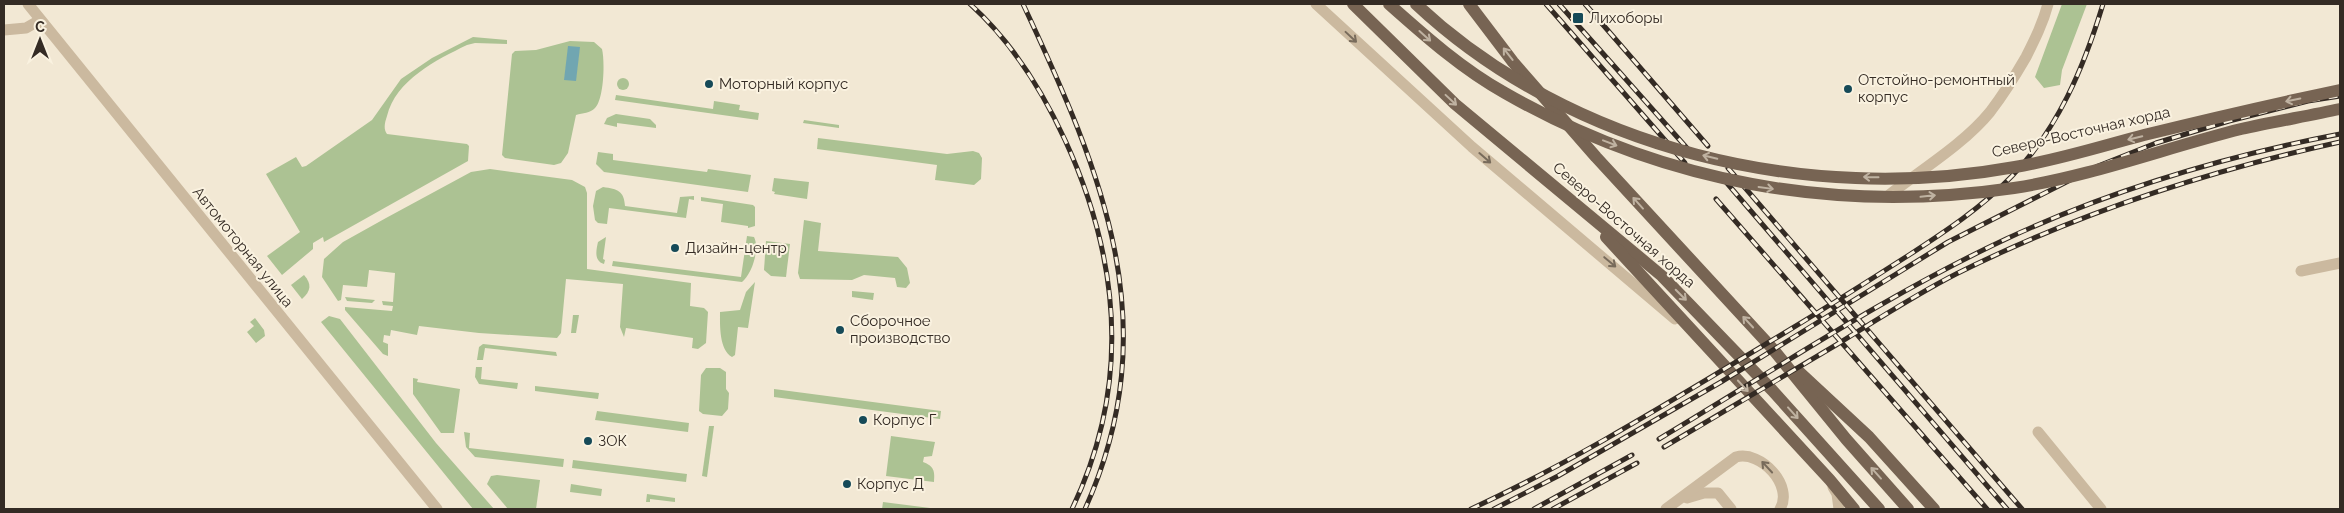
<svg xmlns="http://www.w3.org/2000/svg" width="2344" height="513" font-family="Raleway,sans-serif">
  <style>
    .green { fill: #acc293 }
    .water { fill: #71a6b1 }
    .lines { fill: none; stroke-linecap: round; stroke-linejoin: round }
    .minor { stroke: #cbb99f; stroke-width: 11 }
    .major { stroke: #776453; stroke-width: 12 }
    .rail-casing { stroke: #342b24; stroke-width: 5 }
    .rail { stroke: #faf2e0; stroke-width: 3; stroke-dasharray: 9; stroke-linecap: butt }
    .major-bridge { stroke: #776453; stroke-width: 12 }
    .oneway { stroke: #bfb2a1 }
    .oneway2 { stroke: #786b5b }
    .poi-dot { fill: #164a58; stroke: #faf2e0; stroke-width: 2 }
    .labels { text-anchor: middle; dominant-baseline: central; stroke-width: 4; stroke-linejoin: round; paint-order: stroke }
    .poi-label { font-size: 15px; fill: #342b24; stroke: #faf2e0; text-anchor: start }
    .street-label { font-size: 15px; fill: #342b24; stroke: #faf2e0 }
  </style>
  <rect width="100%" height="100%" fill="#f2e8d4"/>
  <g class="green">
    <polygon points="2062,4 2087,4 2062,70 2060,85 2044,88 2035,77"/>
    <path d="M473,37L507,40V44L475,43L467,45C436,60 396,80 387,116C385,122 383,129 387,134L467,144L469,146L468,161L324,242L323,237L313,243V249L282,275L267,256L300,232L266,174L296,157L302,167L306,166L372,120L401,79L432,58Z"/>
    <path d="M570,41L594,42L602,49C605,61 604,99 595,108C590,113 583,113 576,115L568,153L561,163L554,165L505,158L502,155L512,54L515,51L536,50Z"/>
    <circle cx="623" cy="84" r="6"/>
    <polygon points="616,95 713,109 714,101 740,105 739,110 759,113 758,120 615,100"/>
    <polygon points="616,114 650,119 656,125 656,128 617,123 617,127 604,124 607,118"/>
    <polygon points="804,120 839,125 839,128 803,123"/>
    <polygon points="818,138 947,154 973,151 979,153 982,158 981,179 974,185 935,180 937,165 817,149"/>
    <polygon points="598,152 613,154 613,160 707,172 708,169 751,175 748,192 604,172 596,164"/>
    <polygon points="490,169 572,180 585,187 587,193 587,269 691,283 690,306 704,308 708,312 706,343 698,349 692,348 693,338 626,328 624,337 620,327 623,284 566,279 561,333 557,338 479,333 419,326 417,335 391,330 390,336 384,335 383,342 388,344 388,356 383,354 345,310 345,307 392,311 393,306 383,305 382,301 393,302 395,273 369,270 367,287 343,285 341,300 338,301 322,277 324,259 343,242 386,218 471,172"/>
    <polygon points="774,178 809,182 807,199 774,194 775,192 772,191"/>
    <path d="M603,187C618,189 624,191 625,206L677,213L680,197L694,196V200L689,199L686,218L609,208L607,224L598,223L595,220L593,206L596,191Z"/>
    <polygon points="701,197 753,205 755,207 755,226 748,228 748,226 721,222 723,204 701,201"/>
    <polygon points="804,220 821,223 818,251 898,257 907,268 910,283 906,288 897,287 895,278 864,275 852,280 800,279 798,273"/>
    <path d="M747,236L754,237C760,249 752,274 742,282L612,266L613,261L741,277Z"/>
    <path d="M606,237L603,259L605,260L604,264C594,261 596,251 598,242Z"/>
    <polygon points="766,241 790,244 786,277 771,276 764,270"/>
    <path d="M304,275C312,284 311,291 302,299L291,285Z"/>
    <path d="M755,282L748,328L738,327L735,355L732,357C719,350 720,325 720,312L740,310L746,292Z"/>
    <polygon points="852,291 874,293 873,300 852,297"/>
    <polygon points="345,297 375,300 372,303 347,301"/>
    <polygon points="573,315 579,315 576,333 571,333"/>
    <polygon points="329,316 340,319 436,443 494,509 473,509 321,322"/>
    <polygon points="255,318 264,330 265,336 256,343 247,332 254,326 250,322"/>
    <polygon points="483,344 556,352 557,356 485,348 483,360 477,360 479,347"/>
    <polygon points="476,367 482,367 481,379 518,383 517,389 479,384 475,377"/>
    <polygon points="706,368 720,368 726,372 726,389 729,393 728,409 722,416 703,414 699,411 701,375"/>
    <polygon points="413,378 418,379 417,382 460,389 454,433 441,433 413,394"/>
    <polygon points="535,386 599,393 598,399 535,391"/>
    <polygon points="774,389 941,411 940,419 774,397"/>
    <polygon points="597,411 689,423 688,432 595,420"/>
    <polygon points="709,426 714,426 707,477 702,476"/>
    <polygon points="464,432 470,433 469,448 564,459 563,467 475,457 466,447"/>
    <path d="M891,436L935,442L932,456L924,457L923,462C934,466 935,471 934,482L886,476Z"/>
    <polygon points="573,460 687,474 686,482 572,468"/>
    <polygon points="497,475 540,480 536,509 508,509 487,484 491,476"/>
    <polygon points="571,484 602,489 601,496 570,492"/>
    <polygon points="647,494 675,498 675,502 650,499 650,502 646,502"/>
    <polygon points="883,502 930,508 882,509"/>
  </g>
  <polygon class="water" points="568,46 580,47 576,81 564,80"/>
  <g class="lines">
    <g class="minor">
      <polyline points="28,4 437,509"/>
      <polyline points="1316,4 1472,147 1675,319"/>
      <polyline points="4,30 26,28 40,20"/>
      <path d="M1889,195C1921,170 1965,143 1990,112C2003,95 2015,76 2026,57C2035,39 2043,23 2048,4"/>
      <polyline points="2301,271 2340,263"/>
      <polyline points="2038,432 2101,509"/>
      <polyline points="1833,487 1837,494 1839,509"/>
      <polyline points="1687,498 1704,493 1718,493 1731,509"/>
      <path d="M1666,509L1736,457C1761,450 1794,486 1780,509"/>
    </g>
    <g class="major">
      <polyline points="1353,4 1455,104 1662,276 1772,390 1879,509"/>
      <polyline points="1469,4 1513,62 1596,157 1772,348 1846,439 1908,509"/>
      <polyline points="1606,237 1830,480 1854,509"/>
      <polyline points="1799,372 1869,437 1934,509"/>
    </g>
    <defs>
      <g id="rail">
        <path d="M970,4C1010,40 1042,90 1065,140C1121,262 1131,386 1072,509"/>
        <path d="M1023,4C1102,173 1168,325 1085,509"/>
        <polyline points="1546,4 1685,163"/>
        <polyline points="1559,4 1694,156"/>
        <polyline points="1585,4 1708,146"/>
        <polyline points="1728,168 2022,509"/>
        <polyline points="1720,175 2007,509"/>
        <polyline points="1716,199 1987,509"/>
        <path d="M1659,439C1773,371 1886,295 2006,239C2111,190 2226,156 2340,134"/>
        <path d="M1664,447C1722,413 1779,379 1836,345C1875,321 1915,295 1956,274C2078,213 2208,171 2340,142"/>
        <path d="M1471,509C1579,459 1679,396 1781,335C1824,309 1867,282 1909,255C1946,231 1981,208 2012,176C2058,129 2084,67 2103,4"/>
        <polyline points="1494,509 1558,476 1721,382 1948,242 2098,166 2156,143 2229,121 2308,101 2340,96"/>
        <polyline points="1534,509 1632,455"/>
        <polyline points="1553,509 1637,463"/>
      </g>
    </defs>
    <use href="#rail" class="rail-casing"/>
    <use href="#rail" class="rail"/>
    <g class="major-bridge">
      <path d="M1389,4C1425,36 1462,69 1505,93C1662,183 1836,214 2014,188C2092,176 2165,148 2241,129C2273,122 2307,116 2340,109"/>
      <path d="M1416,4C1572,150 1807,205 2015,167C2058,160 2102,146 2144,135C2209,119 2274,104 2340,90"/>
    </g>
  </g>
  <defs><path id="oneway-shaft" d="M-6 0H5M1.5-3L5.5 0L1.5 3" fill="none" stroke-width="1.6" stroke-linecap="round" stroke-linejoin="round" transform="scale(1.25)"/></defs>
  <g class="oneway">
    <use href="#oneway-shaft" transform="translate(1425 36) rotate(42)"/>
    <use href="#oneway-shaft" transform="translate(1508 54) rotate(-128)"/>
    <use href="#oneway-shaft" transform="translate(1451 100) rotate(43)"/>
    <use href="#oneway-shaft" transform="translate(2293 100) rotate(168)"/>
    <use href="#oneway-shaft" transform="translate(2135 138) rotate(166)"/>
    <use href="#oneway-shaft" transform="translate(1610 143) rotate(21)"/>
    <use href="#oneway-shaft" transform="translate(1710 157) rotate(-167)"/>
    <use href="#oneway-shaft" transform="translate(1871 177) rotate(-179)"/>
    <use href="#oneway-shaft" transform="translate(1766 188) rotate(8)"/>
    <use href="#oneway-shaft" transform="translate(1928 196) rotate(-6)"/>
    <use href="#oneway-shaft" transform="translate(1638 203) rotate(-132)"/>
    <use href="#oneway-shaft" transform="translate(1681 295) rotate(45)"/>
    <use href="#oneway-shaft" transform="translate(1748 322) rotate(-133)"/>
    <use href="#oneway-shaft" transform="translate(1743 386) rotate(47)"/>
    <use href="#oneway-shaft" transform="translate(1793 413) rotate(48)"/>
    <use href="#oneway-shaft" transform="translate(1876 473) rotate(-132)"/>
  </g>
  <g class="oneway2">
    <use href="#oneway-shaft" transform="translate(1351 37) rotate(43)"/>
    <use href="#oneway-shaft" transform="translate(1485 158) rotate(41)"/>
    <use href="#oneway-shaft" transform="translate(1610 262) rotate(40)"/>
    <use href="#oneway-shaft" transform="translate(1767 467) rotate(-133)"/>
  </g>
  <g class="poi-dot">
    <rect x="1572" y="12" width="12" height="12" rx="2.5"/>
    <circle cx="709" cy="84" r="5"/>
    <circle cx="1848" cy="89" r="5"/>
    <circle cx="675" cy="248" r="5"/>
    <circle cx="840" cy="330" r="5"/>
    <circle cx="863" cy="420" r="5"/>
    <circle cx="588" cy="441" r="5"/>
    <circle cx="847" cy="484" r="5"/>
  </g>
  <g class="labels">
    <g class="poi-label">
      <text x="1589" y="18">Лихоборы</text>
      <text x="1858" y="80">Отстойно-ремонтный<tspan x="1858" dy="17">корпус</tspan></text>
      <text x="719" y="84">Моторный корпус</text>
      <text x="685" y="248">Дизайн-центр</text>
      <text x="850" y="321">Сборочное<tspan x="850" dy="17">производство</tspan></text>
      <text x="873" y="420">Корпус Г</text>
      <text x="598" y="441">ЗОК</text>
      <text x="857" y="484">Корпус Д</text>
    </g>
    <g class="street-label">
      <text transform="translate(2081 132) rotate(-13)">Северо-Восточная хорда</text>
      <text transform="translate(1624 225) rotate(41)">Северо-Восточная хорда</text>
      <text transform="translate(243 247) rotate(51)">Автомоторная улица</text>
    </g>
  </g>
  <rect width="2344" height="513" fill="none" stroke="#342b24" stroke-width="10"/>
  <g transform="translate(40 40)" stroke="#faf2e0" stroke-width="4" paint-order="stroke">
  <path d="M0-4L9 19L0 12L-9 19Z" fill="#342b24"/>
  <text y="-8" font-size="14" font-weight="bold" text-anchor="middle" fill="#342b24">С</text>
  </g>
</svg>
